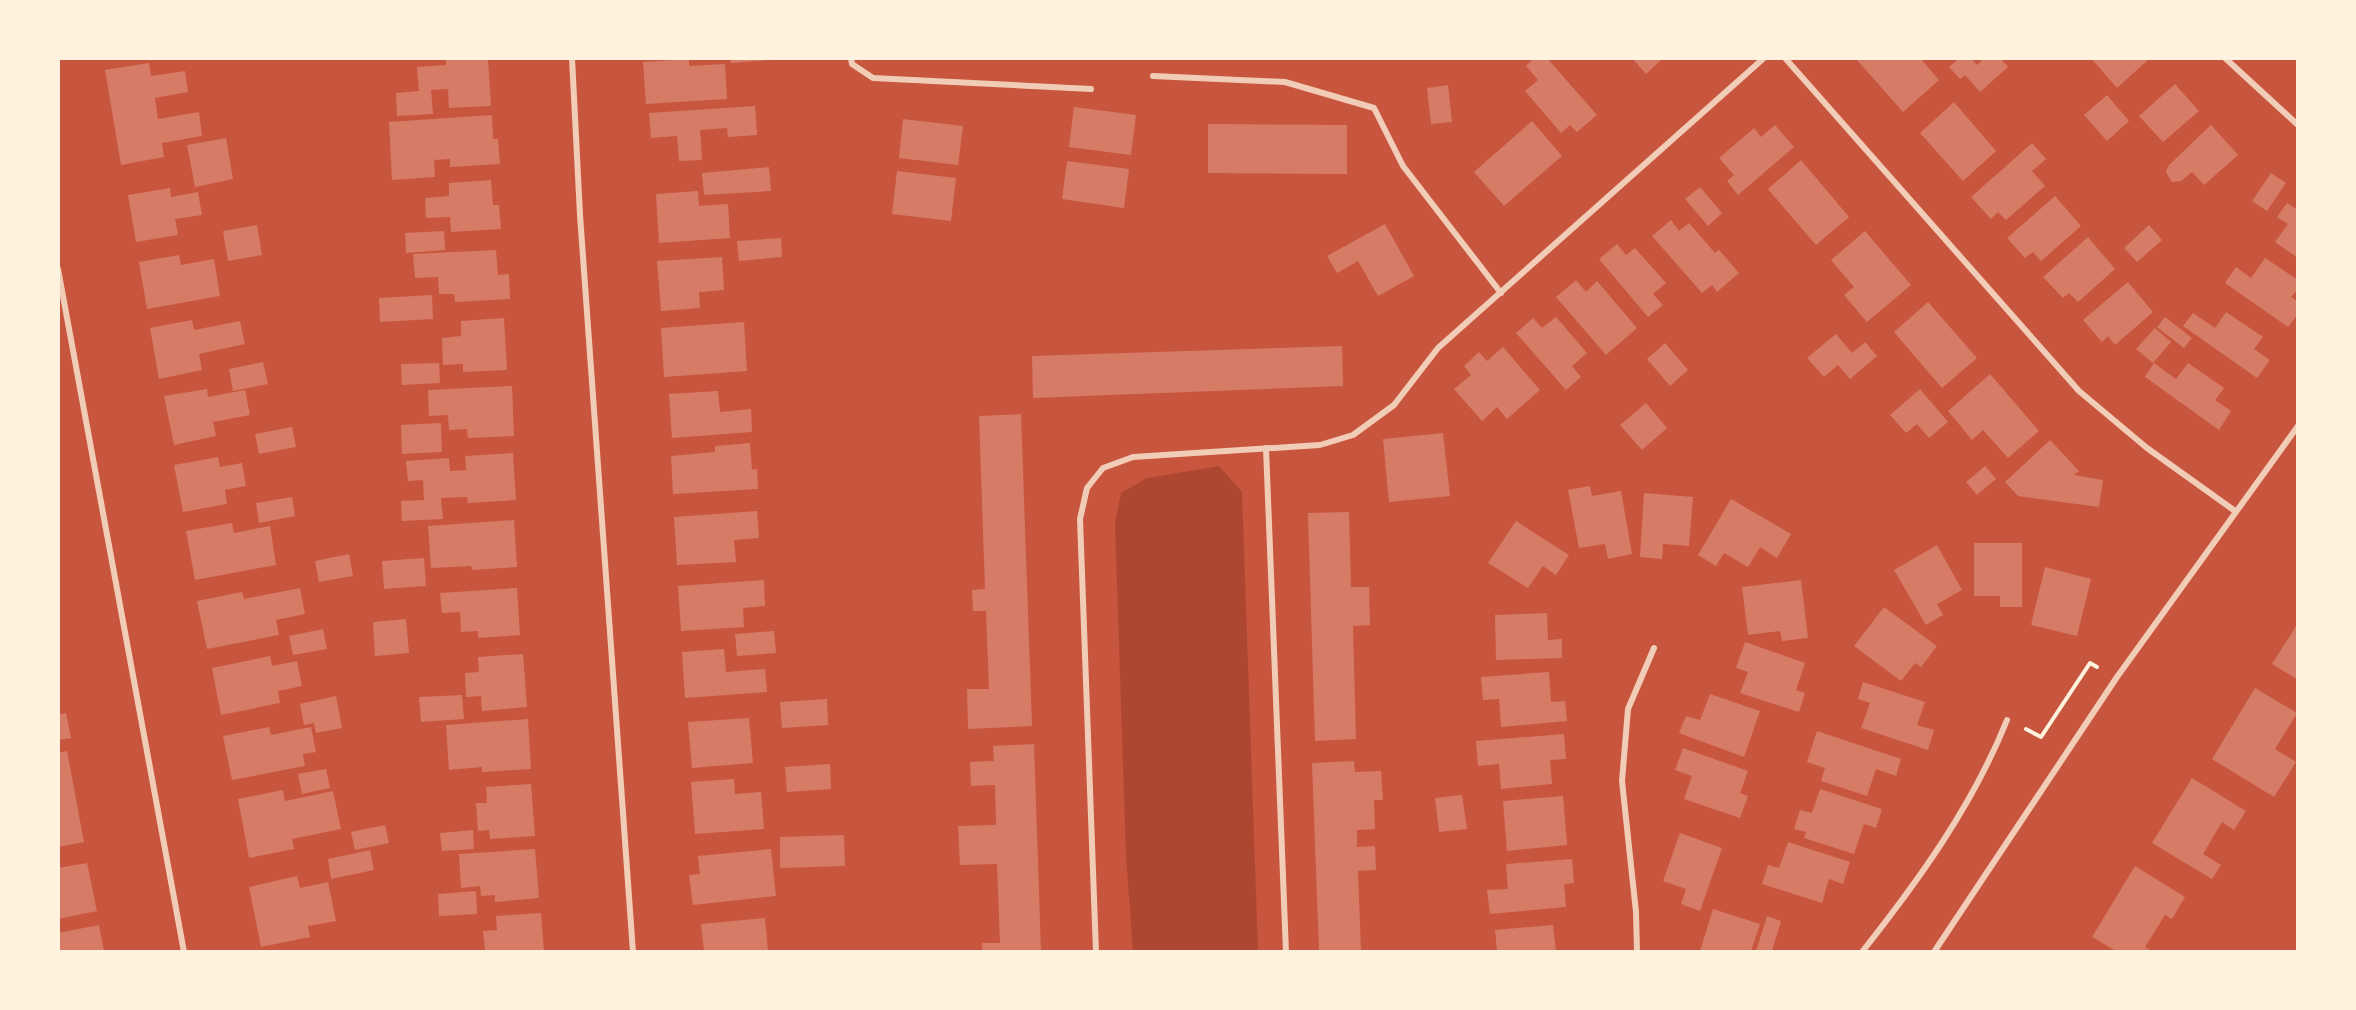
<svg xmlns="http://www.w3.org/2000/svg" width="2356" height="1010" font-family="Helvetica,sans-serif">
  <style>
    .green { fill: #ae4732 }
    .building { fill: #d67c66 }
    .lines { fill: none; stroke-linecap: round; stroke-linejoin: round }
    .path { stroke: #fff3e0; stroke-width: 4 }
    .minor { stroke: #f1ccb7; stroke-width: 6 }
  </style>
  <rect width="100%" height="100%" fill="#c8553d"/>
  <polygon class="green" points="1219,466 1242,492 1258,951 1133,951 1126,856 1115,523 1121,493 1147,478"/>
  <g class="building">
    <polygon points="446,58 488,58 491,106 449,108 448,89 431,90 433,114 397,116 396,93 419,91 417,67 446,65"/>
    <polygon points="731,58 770,58 770,60 731,63"/>
    <polygon points="1534,58 1547,58 1597,115 1577,132 1570,125 1561,133 1525,91 1538,80 1526,66"/>
    <polygon points="1632,58 1663,58 1646,74"/>
    <polygon points="1858,58 1920,58 1939,80 1903,112 1857,60"/>
    <polygon points="1959,58 1971,58 1977,65 1984,58 2000,58 2008,67 1980,92 1965,75 1960,79 1949,67"/>
    <polygon points="2091,58 2150,58 2117,88"/>
    <polygon points="689,59 689,66 725,64 727,99 646,104 643,62"/>
    <polygon points="149,63 151,76 185,71 188,92 155,98 158,119 199,112 202,136 162,143 164,157 121,165 105,70"/>
    <polygon points="2175,84 2199,111 2163,142 2139,116"/>
    <polygon points="1448,85 1452,122 1431,124 1427,88"/>
    <polygon points="2107,95 2129,121 2107,141 2084,115"/>
    <polygon points="1954,102 1996,151 1963,181 1920,133"/>
    <polygon points="755,106 757,135 728,137 727,128 700,130 702,160 679,161 677,136 651,138 649,113"/>
    <polygon points="1074,107 1136,115 1131,155 1069,147"/>
    <polygon points="492,115 493,139 498,139 500,164 450,167 450,159 434,160 435,177 392,180 389,122"/>
    <polygon points="903,119 963,126 958,165 899,158"/>
    <polygon points="1532,121 1562,156 1504,206 1474,172"/>
    <polygon points="1208,124 1347,125 1347,174 1208,173"/>
    <polygon points="1775,125 1794,147 1738,195 1727,181 1734,175 1719,158 1754,128 1761,137"/>
    <polygon points="2211,125 2238,155 2204,185 2192,172 2181,181 2172,182 2166,172 2168,166"/>
    <polygon points="226,138 233,179 195,187 187,145"/>
    <polygon points="2032,143 2046,159 2032,171 2045,186 2006,220 1998,212 1991,219 1971,197"/>
    <polygon points="1801,160 1849,217 1816,245 1768,189"/>
    <polygon points="1067,161 1129,169 1124,208 1062,199"/>
    <polygon points="769,167 771,191 704,195 702,173"/>
    <polygon points="897,171 956,178 951,221 892,214"/>
    <polygon points="2271,173 2286,183 2267,211 2252,201"/>
    <polygon points="491,180 493,205 499,205 501,229 451,232 450,217 426,218 425,198 449,196 449,183"/>
    <polygon points="1700,187 1722,213 1708,226 1685,199"/>
    <polygon points="170,188 171,197 198,192 202,215 175,219 178,235 136,242 128,195"/>
    <polygon points="698,191 699,206 728,204 730,238 659,243 656,194"/>
    <polygon points="2055,196 2081,226 2041,261 2033,252 2025,258 2007,238"/>
    <polygon points="2287,203 2298,210 2298,258 2275,242 2288,224 2277,217"/>
    <polygon points="1671,220 1679,231 1689,223 1715,253 1719,250 1739,273 1717,292 1712,285 1702,293 1652,236"/>
    <polygon points="1385,224 1414,276 1378,296 1358,261 1337,273 1327,256"/>
    <polygon points="257,225 262,255 228,261 223,231"/>
    <polygon points="2149,225 2162,240 2137,262 2124,248"/>
    <polygon points="444,231 445,250 406,253 405,233"/>
    <polygon points="1865,231 1911,285 1867,322 1844,295 1854,287 1831,260"/>
    <polygon points="2088,237 2115,269 2078,302 2069,293 2063,298 2043,277"/>
    <polygon points="781,238 782,257 739,261 737,241"/>
    <polygon points="1617,244 1626,255 1635,248 1666,283 1653,294 1663,305 1648,317 1599,259"/>
    <polygon points="496,250 498,275 509,274 510,299 455,302 454,294 439,294 438,277 415,278 413,254"/>
    <polygon points="179,255 181,265 214,259 220,296 147,309 139,262"/>
    <polygon points="722,257 724,290 699,292 700,308 661,311 657,261"/>
    <polygon points="2265,258 2298,280 2298,289 2291,297 2298,302 2298,314 2288,327 2225,283 2236,267 2251,278"/>
    <polygon points="1576,280 1586,292 1597,281 1637,328 1606,355 1556,297"/>
    <polygon points="2128,282 2153,312 2115,345 2108,336 2102,342 2083,320"/>
    <polygon points="432,295 433,319 380,322 379,298"/>
    <polygon points="1928,302 1977,358 1942,388 1894,332"/>
    <polygon points="2226,312 2263,337 2254,349 2270,360 2257,378 2183,326 2193,313 2215,328"/>
    <polygon points="1556,317 1587,353 1572,366 1581,377 1566,390 1516,333 1533,318 1542,328"/>
    <polygon points="2165,317 2192,338 2184,348 2157,327"/>
    <polygon points="504,318 507,370 463,372 463,364 443,365 442,338 461,336 461,321"/>
    <polygon points="192,320 194,330 240,321 245,344 199,354 202,370 159,379 150,328"/>
    <polygon points="744,322 747,371 664,377 661,328"/>
    <polygon points="2155,328 2171,342 2153,363 2136,349"/>
    <polygon points="1836,334 1852,353 1865,342 1877,356 1850,379 1838,365 1824,377 1807,358"/>
    <polygon points="1665,343 1688,370 1670,386 1647,359"/>
    <polygon points="1342,346 1343,386 1033,398 1032,356"/>
    <polygon points="1503,347 1540,390 1507,419 1497,407 1482,421 1454,389 1471,375 1464,366 1479,352 1487,361"/>
    <polygon points="263,362 268,384 233,391 229,369"/>
    <polygon points="439,363 440,383 402,385 401,364"/>
    <polygon points="2154,363 2176,379 2188,363 2224,388 2215,400 2231,411 2219,430 2145,377"/>
    <polygon points="1990,374 2039,431 2008,458 1983,430 1972,440 1948,411"/>
    <polygon points="512,386 514,436 468,438 467,429 449,430 448,415 429,416 428,390"/>
    <polygon points="207,389 208,397 245,390 250,415 213,422 216,436 174,445 164,396"/>
    <polygon points="1920,389 1948,422 1929,438 1917,424 1906,433 1890,415"/>
    <polygon points="718,391 720,412 751,409 752,432 672,438 669,394"/>
    <polygon points="1646,403 1667,428 1642,450 1620,425"/>
    <polygon points="1021,414 1032,726 968,729 967,689 989,689 986,611 973,611 972,590 985,589 979,416"/>
    <polygon points="441,423 442,452 402,454 401,425"/>
    <polygon points="292,427 296,447 259,454 255,434"/>
    <polygon points="1443,433 1450,496 1389,502 1383,439"/>
    <polygon points="2050,440 2079,471 2074,475 2103,480 2099,507 2018,496 2005,482"/>
    <polygon points="750,443 752,470 757,469 758,489 673,494 671,456 715,452 715,446"/>
    <polygon points="513,453 516,500 468,503 467,497 441,498 443,519 402,521 401,501 424,500 423,480 408,481 406,461 449,458 450,471 466,470 465,456"/>
    <polygon points="218,457 220,467 242,463 246,486 225,490 227,504 183,512 174,465"/>
    <polygon points="1985,466 1996,479 1977,495 1966,482"/>
    <polygon points="1590,486 1592,496 1621,491 1632,554 1608,559 1605,544 1579,548 1568,490"/>
    <polygon points="1644,493 1693,497 1689,546 1663,544 1662,559 1640,557"/>
    <polygon points="292,497 295,516 259,523 256,503"/>
    <polygon points="1731,499 1791,534 1777,558 1760,547 1748,567 1724,553 1716,566 1698,555"/>
    <polygon points="757,511 759,538 734,540 736,562 677,565 674,517"/>
    <polygon points="1349,512 1351,587 1369,587 1370,625 1353,626 1356,739 1315,741 1308,513"/>
    <polygon points="514,520 517,567 472,570 471,566 431,568 428,526"/>
    <polygon points="1516,521 1569,555 1556,575 1543,566 1528,588 1488,563"/>
    <polygon points="232,523 234,533 270,526 276,565 195,580 186,531"/>
    <polygon points="1974,543 2022,543 2022,607 2000,607 2000,596 1974,596"/>
    <polygon points="1937,545 1962,590 1937,604 1943,615 1926,625 1894,570"/>
    <polygon points="349,554 353,576 319,582 315,561"/>
    <polygon points="424,558 426,586 384,589 382,561"/>
    <polygon points="2045,567 2091,579 2077,636 2031,625"/>
    <polygon points="764,580 765,606 743,608 744,627 681,631 678,586"/>
    <polygon points="1801,580 1808,638 1782,641 1780,631 1748,635 1742,587"/>
    <polygon points="300,588 305,614 276,620 279,635 207,649 197,601 242,592 244,599"/>
    <polygon points="517,588 520,635 478,638 478,631 461,632 460,612 442,613 440,593"/>
    <polygon points="1884,607 1937,646 1921,667 1915,663 1901,681 1854,646"/>
    <polygon points="1547,613 1548,640 1562,639 1562,658 1496,660 1495,615"/>
    <polygon points="406,619 409,653 375,656 373,622"/>
    <polygon points="2298,623 2298,680 2272,664"/>
    <polygon points="323,629 327,649 293,655 289,636"/>
    <polygon points="774,631 776,653 737,656 735,634"/>
    <polygon points="1745,642 1805,663 1796,690 1805,693 1799,712 1740,693 1748,672 1736,668"/>
    <polygon points="724,649 726,672 765,669 767,692 685,698 682,652"/>
    <polygon points="523,654 527,707 482,711 481,696 466,697 465,673 479,672 478,657"/>
    <polygon points="270,656 272,666 297,661 302,686 278,691 280,703 221,715 212,668"/>
    <polygon points="1549,672 1551,702 1565,701 1567,721 1501,727 1499,699 1483,700 1481,677"/>
    <polygon points="1863,682 1925,702 1917,725 1934,730 1928,750 1861,728 1870,703 1858,699"/>
    <polygon points="2255,688 2297,713 2275,749 2296,762 2274,797 2212,759"/>
    <polygon points="1710,694 1760,711 1744,757 1679,733 1686,716 1700,720"/>
    <polygon points="462,695 464,719 421,722 419,697"/>
    <polygon points="336,696 342,728 316,733 314,723 304,725 300,704"/>
    <polygon points="827,699 828,725 782,728 780,702"/>
    <polygon points="66,713 71,738 58,740 58,715"/>
    <polygon points="749,718 753,763 692,768 688,722"/>
    <polygon points="528,719 531,769 482,772 482,767 449,770 446,725"/>
    <polygon points="269,727 271,735 311,727 316,752 303,754 305,766 232,780 223,736"/>
    <polygon points="1817,731 1901,759 1896,776 1876,769 1867,796 1821,781 1825,768 1807,762"/>
    <polygon points="1564,734 1566,759 1550,760 1552,784 1501,789 1499,764 1478,766 1476,741"/>
    <polygon points="1034,744 1041,951 982,951 982,943 1000,943 997,864 960,865 958,826 996,825 995,785 971,786 970,762 994,761 993,746"/>
    <polygon points="1683,748 1748,771 1740,793 1748,796 1740,818 1684,799 1692,776 1675,770"/>
    <polygon points="67,751 84,842 58,847 58,753"/>
    <polygon points="1354,761 1355,772 1381,771 1383,800 1374,800 1375,829 1357,830 1357,847 1375,846 1376,870 1358,871 1361,951 1319,951 1312,763"/>
    <polygon points="830,764 831,789 787,792 785,767"/>
    <polygon points="326,769 330,788 302,794 298,774"/>
    <polygon points="2192,778 2246,811 2234,830 2222,822 2203,854 2221,865 2212,879 2152,843"/>
    <polygon points="734,779 735,794 761,792 764,829 695,834 691,782"/>
    <polygon points="531,784 535,836 490,839 489,830 478,831 476,803 487,803 486,787"/>
    <polygon points="1820,789 1882,809 1876,828 1864,824 1854,854 1804,838 1806,832 1794,829 1800,810 1812,813"/>
    <polygon points="283,790 285,801 333,791 341,829 292,839 294,849 249,858 238,799"/>
    <polygon points="1462,795 1467,829 1439,832 1435,798"/>
    <polygon points="1563,796 1567,845 1507,851 1503,801"/>
    <polygon points="385,825 389,843 355,850 351,832"/>
    <polygon points="473,830 474,849 442,851 440,833"/>
    <polygon points="1680,833 1722,848 1700,911 1681,904 1686,889 1663,881"/>
    <polygon points="844,835 845,866 780,868 780,837"/>
    <polygon points="1788,842 1850,862 1843,884 1829,879 1822,903 1762,884 1768,865 1779,868"/>
    <polygon points="535,849 539,898 495,902 495,895 481,896 480,886 461,888 459,854"/>
    <polygon points="771,849 776,896 693,905 689,875 700,874 698,856"/>
    <polygon points="370,850 374,870 331,879 328,859"/>
    <polygon points="1572,859 1574,883 1564,884 1566,907 1490,914 1487,890 1508,889 1506,864"/>
    <polygon points="87,863 97,911 58,919 58,868"/>
    <polygon points="2135,866 2185,897 2172,919 2165,915 2145,947 2152,951 2116,951 2092,937"/>
    <polygon points="297,876 300,888 328,882 336,921 308,926 310,937 261,947 249,887"/>
    <polygon points="476,891 477,914 439,916 438,894"/>
    <polygon points="1713,909 1760,924 1751,951 1700,951"/>
    <polygon points="541,913 544,951 485,951 483,931 497,930 496,916"/>
    <polygon points="1767,916 1781,921 1772,951 1756,951"/>
    <polygon points="765,918 768,951 704,951 701,924"/>
    <polygon points="99,925 104,951 58,951 58,933"/>
    <polygon points="1553,925 1556,951 1497,951 1495,930"/>
  </g>
  <g class="lines">
    <polyline class="path" points="2026,729 2041,737 2090,663 2097,667"/>
    <g class="minor">
      <polyline points="572,58 580,215 633,952"/>
      <polyline points="851,58 852,64 873,78 1091,89"/>
      <polyline points="1785,58 2079,391 2147,448 2235,511"/>
      <polyline points="2225,58 2298,125"/>
      <polyline points="1153,76 1285,82 1374,108 1403,166 1501,293"/>
      <polyline points="58,269 184,952"/>
      <polyline points="1266,448 1286,952"/>
      <polyline points="1096,952 1080,519 1087,488 1103,468 1133,457 1320,445 1353,435 1394,405 1438,348 1764,58"/>
      <polyline points="1637,952 1636,912 1622,781 1628,709 1654,648"/>
      <path d="M1862,952C1919,880 1973,805 2007,720"/>
      <polyline points="1934,952 2117,677 2298,426"/>
    </g>
  </g>
  <rect width="2356" height="1010" fill="none" stroke="#fff3e0" stroke-width="120"/>
</svg>
